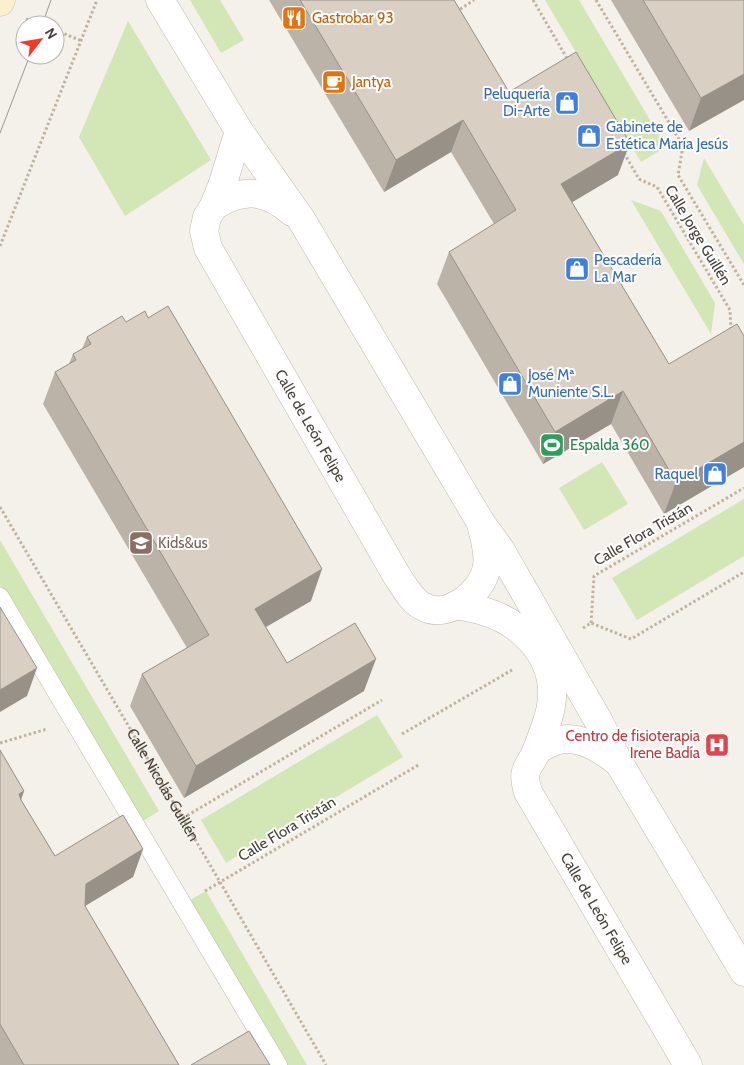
<svg xmlns="http://www.w3.org/2000/svg" width="744" height="1065" font-family="Cabin,sans-serif">
  <style>
    .green { fill: #d3e6b6 }
    .lines { fill: none; stroke-linecap: round; stroke-linejoin: round }
    .lane-casing { stroke: #c0b8ad; stroke-width: 19 }
    .street-casing { stroke: #c0b8ad; stroke-width: 29 }
    .secondary-casing { stroke: #d2c29c; stroke-width: 29 }
    .path { stroke: #c1b39f; stroke-width: 3; stroke-dasharray: 2.5 2.5; stroke-linecap: butt }
    .lane { stroke: #fff; stroke-width: 18 }
    .street { stroke: #fff; stroke-width: 28 }
    .secondary { stroke: #fcefcd; stroke-width: 28 }
    .tram { stroke: #999; stroke-width: 1 }
    .wall { fill: #bbb2a8 }
    .shaded-wall { fill: #989188 }
    .building { fill: #d9cfc3; stroke: #989188 }
    .labels { text-anchor: middle; dominant-baseline: central; stroke-width: 4; stroke-linejoin: round; paint-order: stroke }
    .food-label { font-size: 15px; fill: #c56008; stroke: #fff; text-anchor: start }
    .shop-label { font-size: 15px; fill: #366cbe; stroke: #fff; text-anchor: start }
    .street-label { font-size: 15px; fill: #484139; stroke: #fff }
    .leisure-label { font-size: 15px; fill: #27864d; stroke: #fff; text-anchor: start }
    .education-label { font-size: 15px; fill: #785e54; stroke: #fff; text-anchor: start }
    .health-label { font-size: 15px; fill: #be3a42; stroke: #fff; text-anchor: end }
  </style>
  <rect width="100%" height="100%" fill="#f4f1eb"/>
  <g class="green">
    <polygon points="190,0 220,0 244,40 221,53"/>
    <polygon points="545,0 579,0 666,147 641,162"/>
    <polygon points="128,21 211,160 125,216 79,137"/>
    <polygon points="704,158 744,225 744,264 697,185"/>
    <polygon points="631,200 661,211 715,303 711,334"/>
    <polygon points="602,462 628,504 584,530 559,488"/>
    <polygon points="744,499 744,556 637,620 612,578"/>
    <polygon points="0,540 159,811 140,823 0,585"/>
    <polygon points="377,715 403,757 226,863 201,820"/>
    <polygon points="206,891 307,1065 277,1065 183,904"/>
  </g>
  <g class="lines">
    <defs>
      <polyline id="lane" points="0,597 278,1065"/>
      <g id="street">
        <polyline points="160,0 239,131 301,219 481,523 500,549 599,722 619,763 744,972"/>
        <path id="s2" d="M239,131L223,183L214,206L207,217L204,231L208,248L397,576C404,586 411,600 422,606C447,621 483,593 487,566C489,553 485,540 482,528"/>
        <path d="M214,206C243,187 267,190 292,212"/>
        <path id="s3" d="M456,605C465,607 474,608 483,611C519,621 552,653 552,692C553,710 544,730 538,747C531,769 520,765 528,792L688,1065"/>
        <path d="M537,750C543,747 549,743 555,741C578,733 602,749 619,763"/>
      </g>
      <polyline id="secondary" points="0,2 1,0"/>
    </defs>
    <use href="#lane" class="lane-casing"/>
    <use href="#street" class="street-casing"/>
    <use href="#secondary" class="secondary-casing"/>
    <g class="path">
      <polyline points="533,0 568,60"/>
      <polyline points="596,0 683,146 678,175 744,285"/>
      <polyline points="456,12 474,0"/>
      <polyline points="26,19 41,25"/>
      <polyline points="55,30 82,41"/>
      <polyline points="624,153 639,179 657,187 730,310 731,331"/>
      <polyline points="0,246 97,0"/>
      <path id="s1" d="M0,507L220,882L326,1065"/>
      <polyline points="591,623 594,576 744,488"/>
      <polyline points="583,628 591,623 631,639 744,572"/>
      <polyline points="402,734 512,670"/>
      <polyline points="0,743 47,729"/>
      <polyline points="183,818 382,700"/>
      <polyline points="205,891 420,764"/>
    </g>
    <use href="#lane" class="lane"/>
    <use href="#street" class="street"/>
    <use href="#secondary" class="secondary"/>
    <g class="tram">
      <polyline points="42,25 51,0"/>
      <polyline points="0,133 30,55"/>
    </g>
  </g>
  <g class="wall">
    <polygon points="269,0 454,0 509,92 618,175 572,202 669,364 744,336 744,467 664,514 611,424 543,464 437,284 449,252 494,224 451,152 384,192"/>
    <polygon points="611,0 744,0 689,131"/>
    <polygon points="148,318 311,601 266,627 287,663 364,691 184,798 130,706 142,674 187,648 43,404 55,372 69,364 73,354 82,349 87,337 126,322"/>
    <polygon points="0,750 24,791 21,800 55,856 143,849 133,877 85,906 179,1065 0,1065"/>
  </g>
  <g class="shaded-wall">
    <polygon points="744,74 744,100 689,131 701,98"/>
    <polygon points="463,120 451,152 384,192 396,160"/>
    <polygon points="630,143 618,175 549,216 561,184"/>
    <polygon points="623,391 611,424 543,464 555,432"/>
    <polygon points="744,442 744,467 664,514 676,482"/>
    <polygon points="322,569 311,601 243,640 255,609"/>
    <polygon points="376,659 364,691 184,798 196,766"/>
    <polygon points="37,668 27,696 0,712 0,690"/>
    <polygon points="24,791 14,819 19,794"/>
    <polygon points="143,849 133,877 75,912 86,884"/>
  </g>
  <g class="building">
    <polygon points="300,0 454,0 509,92 576,52 630,143 561,184 669,364 737,324 744,336 744,442 676,482 623,391 555,432 449,252 516,210 463,120 396,160"/>
    <polygon points="643,0 744,0 744,74 701,98"/>
    <polygon points="168,306 322,569 255,609 287,663 355,623 376,659 196,766 142,674 209,635 55,372 76,360 73,354 91,344 87,337 122,316 126,322 145,311 148,318"/>
    <polygon points="0,607 37,668 0,690"/>
    <polygon points="0,750 24,791 19,794 21,800 55,856 123,815 143,849 86,884 85,906 179,1065 24,1065 0,1024"/>
    <polygon points="249,1031 270,1065 191,1065"/>
  </g>
  <defs>
    <symbol id="restaurant-square" viewBox="-11 -11 22 22"><rect x="-9" y="-9" width="18" height="18" rx="4" fill="#e8710a" stroke="#fff"/><path d="M-5-6h1v4h1v-4h1v4h1v-4h1v5L-1.5 .5V6h-2V.5L-5-1ZM5-6V6H3V1.5H1.5Q1.5-4 5-6Z" fill="#fff"/></symbol>
    <symbol id="cafe-square" viewBox="-11 -11 22 22"><rect x="-9" y="-9" width="18" height="18" rx="4" fill="#e8710a" stroke="#fff"/><path d="M-5.5-4.5H6V0H3Q3 3.5 0 3.5H-2.5Q-5.5 3.5-5.5 0ZM3-3.2v2h1.7v-2ZM-6 4.5H4V6H-6Z" fill="#fff"/></symbol>
    <symbol id="shop-square" viewBox="-11 -11 22 22"><rect x="-9" y="-9" width="18" height="18" rx="4" fill="#3f7fe0" stroke="#fff"/><path d="M-5-2.5h2.3a2.7 3.5 0 0 1 5.4 0H5L5.5 6h-11ZM-1.5-2.5h3a1.5 2.3 0 0 0-3 0Z" fill="#fff"/></symbol>
    <symbol id="stadium-square" viewBox="-11 -11 22 22"><rect x="-9" y="-9" width="18" height="18" rx="4" fill="#2e9e5b" stroke="#fff"/><path d="M0-5a6.5 5 0 1 0 0 10a6.5 5 0 1 0 0-10ZM-3.5-1.8h7v3.6h-7Z" fill="#fff"/></symbol>
    <symbol id="school-square" viewBox="-11 -11 22 22"><rect x="-9" y="-9" width="18" height="18" rx="4" fill="#8d6e63" stroke="#fff"/><path d="M0-5L7-2L0 1L-7-2ZM-4 1L0 2.5L4 1V4Q0 6-4 4Z" fill="#fff"/></symbol>
    <symbol id="hospital-square" viewBox="-11 -11 22 22"><rect x="-9" y="-9" width="18" height="18" rx="4" fill="#e0444e" stroke="#fff"/><path d="M-5-5h3v3.5h4V-5h3V5h-3V1.5h-4V5h-3Z" fill="#fff"/></symbol>
  </defs>
  <g fill-rule="evenodd">
    <use href="#restaurant-square" x="280" y="4" width="28" height="28"/>
    <use href="#cafe-square" x="320" y="68" width="28" height="28"/>
    <use href="#shop-square" x="553" y="89" width="28" height="28"/>
    <use href="#shop-square" x="575" y="122" width="28" height="28"/>
    <use href="#shop-square" x="563" y="255" width="28" height="28"/>
    <use href="#shop-square" x="496" y="370" width="28" height="28"/>
    <use href="#stadium-square" x="538" y="431" width="28" height="28"/>
    <use href="#shop-square" x="701" y="460" width="28" height="28"/>
    <use href="#school-square" x="127" y="529" width="28" height="28"/>
    <use href="#hospital-square" x="703" y="731" width="28" height="28"/>
  </g>
  <g class="labels">
    <g class="food-label">
      <text x="312" y="18">Gastrobar 93</text>
      <text x="352" y="82">Jantya</text>
    </g>
    <g class="shop-label">
      <text x="550" y="94" text-anchor="end">Peluquería<tspan x="550" dy="17">Di-Arte</tspan></text>
      <text x="606" y="127">Gabinete de<tspan x="606" dy="17">Estética María Jesús</tspan></text>
      <text x="594" y="260">Pescadería<tspan x="594" dy="17">La Mar</tspan></text>
      <text x="528" y="375">José Mª<tspan x="528" dy="17">Muniente S.L.</tspan></text>
      <text x="698" y="474" text-anchor="end">Raquel</text>
    </g>
    <g class="street-label">
      <text transform="translate(698 235) rotate(59)">Calle Jorge Guillén</text>
      <text stroke="none"><textPath href="#s2" startOffset="329">Calle de León Felipe</textPath></text>
      <text transform="translate(643 534) rotate(-30)">Calle Flora Tristán</text>
      <text stroke="none"><textPath href="#s1" startOffset="322">Calle Nicolás Guillén</textPath></text>
      <text transform="translate(287 829) rotate(-31)">Calle Flora Tristán</text>
      <text stroke="none"><textPath href="#s3" startOffset="382">Calle de León Felipe</textPath></text>
    </g>
    <g class="leisure-label">
      <text x="570" y="445">Espalda 360</text>
    </g>
    <g class="education-label">
      <text x="158" y="543">Kids&amp;us</text>
    </g>
    <g class="health-label">
      <text x="700" y="736">Centro de fisioterapia<tspan x="700" dy="17">Irene Badía</tspan></text>
    </g>
  </g>
  <g transform="translate(40 40) rotate(59)"><circle r="24" fill="#ffffff" stroke="#b6b3b0"/>
  <path d="M0-4L9 19L0 12L-9 19Z" fill="#f03b26"/>
  <text y="-8" font-size="14" font-weight="bold" text-anchor="middle" fill="#484139">N</text>
  </g>
</svg>
